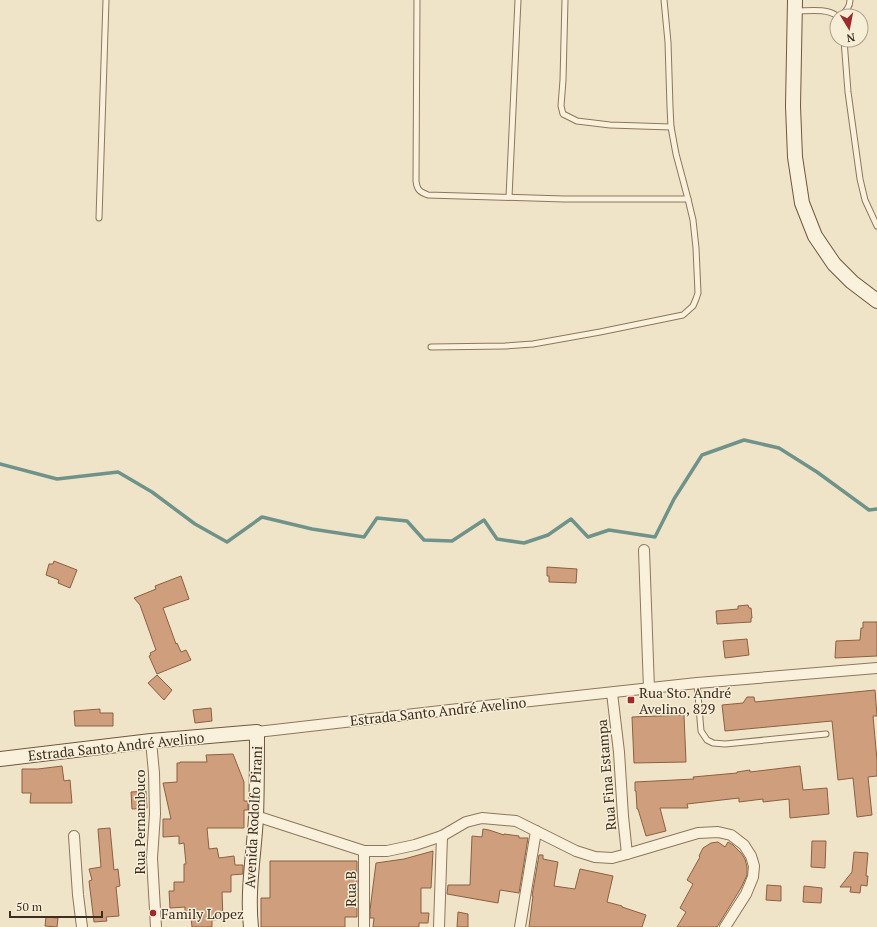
<svg xmlns="http://www.w3.org/2000/svg" width="877" height="927" font-family="'PT Serif',serif">
  <style>
    .lines { fill: none; stroke-linecap: round; stroke-linejoin: round }
    .stream { stroke: #6f938a; stroke-width: 3.5 }
    .building { fill: #cf9f7d; stroke: #8d5f41 }
    .lane-casing { stroke: #8d765c; stroke-width: 7 }
    .street-casing { stroke: #8d765c; stroke-width: 12 }
    .secondary-casing { stroke: #6f573f; stroke-width: 16 }
    .lane { stroke: #faf1dc; stroke-width: 5 }
    .street { stroke: #faf1dc; stroke-width: 10 }
    .secondary { stroke: #faf1dc; stroke-width: 14 }
    .poi-dot { fill: #9e2a2b; stroke: #f7eed8; stroke-width: 1.5 }
    .labels { text-anchor: middle; dominant-baseline: central; stroke-width: 3; stroke-linejoin: round; paint-order: stroke }
    .poi-label { font-size: 14px; fill: #3d2e20; stroke: #f7eed8; text-anchor: start }
    .street-label { font-size: 14px; fill: #3d2e20; stroke: #f7eed8 }
  </style>
  <rect width="100%" height="100%" fill="#f0e4c8"/>
  <g class="lines">
    <polyline class="stream" points="0,464 57,479 118,472 152,492 195,524 227,542 262,517 312,529 364,537 377,518 407,521 424,540 452,541 484,520 497,539 524,543 548,535 571,519 588,537 609,530 655,537 674,499 702,455 744,440 779,448 817,472 869,510 877,509"/>
  </g>
  <g class="building">
    <polygon points="54,561 77,570 70,588 58,583 59,580 46,575 49,564 53,564"/>
    <polygon points="547,567 577,569 576,583 549,582 549,576 547,576"/>
    <polygon points="181,576 189,599 163,608 176,644 177,643 181,652 186,650 191,660 157,674 149,656 151,655 150,653 156,650 140,605 134,598 156,589 155,586"/>
    <polygon points="748,605 749,608 751,608 752,618 751,618 751,622 717,624 716,611 738,609 738,606"/>
    <polygon points="863,622 877,622 877,656 835,658 836,641 860,640 861,628 863,628"/>
    <polygon points="747,639 749,655 725,658 723,641"/>
    <polygon points="157,675 172,690 164,700 148,683"/>
    <polygon points="875,690 877,716 873,716 877,760 877,776 868,777 872,815 857,817 853,778 838,780 832,721 725,731 722,705 743,703 747,697 754,697 755,702"/>
    <polygon points="211,708 212,721 195,723 193,710"/>
    <polygon points="100,709 100,713 113,713 113,726 75,726 74,711"/>
    <polygon points="684,715 686,762 634,763 632,717"/>
    <polygon points="233,754 244,782 244,801 248,801 248,810 244,810 244,828 207,828 209,849 217,848 219,858 234,856 235,865 243,865 243,874 231,875 231,892 222,892 223,919 212,920 212,927 192,927 191,917 185,917 185,907 170,908 169,891 174,891 174,882 184,882 184,864 186,864 184,843 179,844 179,836 163,837 163,819 171,819 163,783 177,782 177,763 180,763 180,762 207,762 206,755"/>
    <polygon points="62,766 64,781 70,780 72,803 30,803 31,793 22,793 22,769 38,769"/>
    <polygon points="800,766 803,790 827,788 829,814 790,818 789,799 763,802 763,799 739,802 739,798 687,804 688,808 660,808 666,831 646,836 638,809 637,809 636,791 635,791 635,782 694,779 693,777 737,773 737,772 750,770 750,772"/>
    <polygon points="146,791 147,808 132,809 131,792"/>
    <polygon points="110,828 114,870 118,869 120,886 116,887 119,916 106,917 107,921 94,922 89,881 92,880 89,869 101,867 98,829"/>
    <polygon points="483,829 489,830 504,835 504,834 519,836 519,838 528,838 519,893 500,890 498,903 447,894 448,885 470,885 472,836 482,837"/>
    <polygon points="812,841 826,841 825,868 811,867"/>
    <polygon points="718,842 725,847 728,842 733,845 741,853 745,859 747,867 747,875 741,888 717,927 677,927 686,912 680,908 693,884 687,880 700,857 699,856 703,848 711,843"/>
    <polygon points="433,851 431,888 421,888 421,913 429,913 428,923 419,923 419,927 373,927 374,918 370,918 370,910 376,863 404,859"/>
    <polygon points="854,852 868,853 866,876 868,876 867,886 861,885 860,893 850,892 851,887 840,887 852,872"/>
    <polygon points="539,855 543,855 543,859 558,862 554,886 575,889 580,869 613,876 607,902 622,906 622,907 646,915 642,927 529,927 533,896 532,896"/>
    <polygon points="270,861 357,861 357,917 345,917 345,927 261,927 261,898 270,898"/>
    <polygon points="767,885 781,886 781,901 766,900"/>
    <polygon points="804,886 822,888 821,903 803,902"/>
    <polygon points="458,912 468,914 468,927 457,927"/>
    <polygon points="46,917 58,918 57,927 45,926"/>
  </g>
  <g class="lines">
    <defs>
      <g id="lane">
        <path d="M417,0L416,181C417,190 420,192 428,195L564,199H688L693,220L696,248L698,293L696,299L693,306L683,315L600,332L533,344L505,346L431,347"/>
        <polyline points="565,0 563,80 561,106 563,114 577,121 610,125 671,127"/>
        <polyline points="664,0 668,42 670,107 671,127 676,154 688,199"/>
        <path d="M796,11C808,11 827,8 837,16"/>
        <path d="M841,16C846,11 850,7 850,0"/>
        <polyline points="844,40 848,92 860,179 865,200 877,226"/>
        <polyline points="509,197 518,0"/>
        <polyline points="99,218 106,0"/>
        <polyline points="697,683 701,731 707,740 713,743 725,744 826,734"/>
      </g>
      <g id="street">
        <polyline points="644,550 649,689"/>
        <polyline points="612,693 619,752 623,816 627,854"/>
        <polyline points="257,732 485,706 697,683 877,668"/>
        <polyline points="151,741 154,773 155,814 152,858 156,927"/>
        <polyline points="256,816 364,851 387,851 415,845 442,836 466,822 482,818 516,821 576,851 595,857 612,858 627,854 698,833 718,832 731,835 744,845 751,856 754,866 753,877 746,894 725,927"/>
        <polyline points="74,836 78,895 82,927"/>
        <polyline points="364,927 364,851"/>
        <polyline points="439,927 442,836"/>
        <polyline points="520,927 536,831"/>
      </g>
      <g id="secondary">
        <polyline points="795,0 793,106 795,157 802,203 815,236 834,264 852,282 877,301"/>
        <path d="M0,759L151,741L257,732C257,760 257,789 256,817C254,854 247,891 251,927"/>
      </g>
    </defs>
    <use href="#lane" class="lane-casing"/>
    <use href="#street" class="street-casing"/>
    <use href="#secondary" class="secondary-casing"/>
    <use href="#lane" class="lane"/>
    <use href="#street" class="street"/>
    <use href="#secondary" class="secondary"/>
  </g>
  <g class="poi-dot">
    <rect x="627" y="696" width="8" height="8" rx="2"/>
    <circle cx="153" cy="913" r="4"/>
  </g>
  <g class="labels">
    <g class="poi-label">
      <text x="639" y="692">Rua Sto. André<tspan x="639" dy="16">Avelino, 829</tspan></text>
      <text x="161" y="913">Family Lopez</text>
    </g>
    <g class="street-label">
      <text transform="translate(438 711) rotate(-6)">Estrada Santo André Avelino</text>
      <text transform="translate(116 746) rotate(-6)">Estrada Santo André Avelino</text>
      <text transform="translate(606 775) rotate(-95)">Rua Fina Estampa</text>
      <text transform="translate(253 817) rotate(-87)">Avenida Rodolfo Pirani</text>
      <text transform="translate(139 822) rotate(-90)">Rua Pernambuco</text>
      <text transform="translate(350 889) rotate(-90)">Rua B</text>
    </g>
  </g>
  <g transform="translate(849 28) rotate(170)"><circle r="19" fill="#f7eed8" stroke="#ada18e"/>
  <path d="M0-3L7 15L0 10L-7 15Z" fill="#9e2a2b"/>
  <text y="-6" font-size="11" font-weight="bold" text-anchor="middle" fill="#3d2e20">N</text>
  </g>
  <path d="M10 911v6h92v-6" fill="none" stroke="#3d2e20" stroke-width="2"/>
  <text x="16" y="911" font-size="12" fill="#3d2e20" stroke="#f7eed8" stroke-width="3" paint-order="stroke">50 m</text>
</svg>
